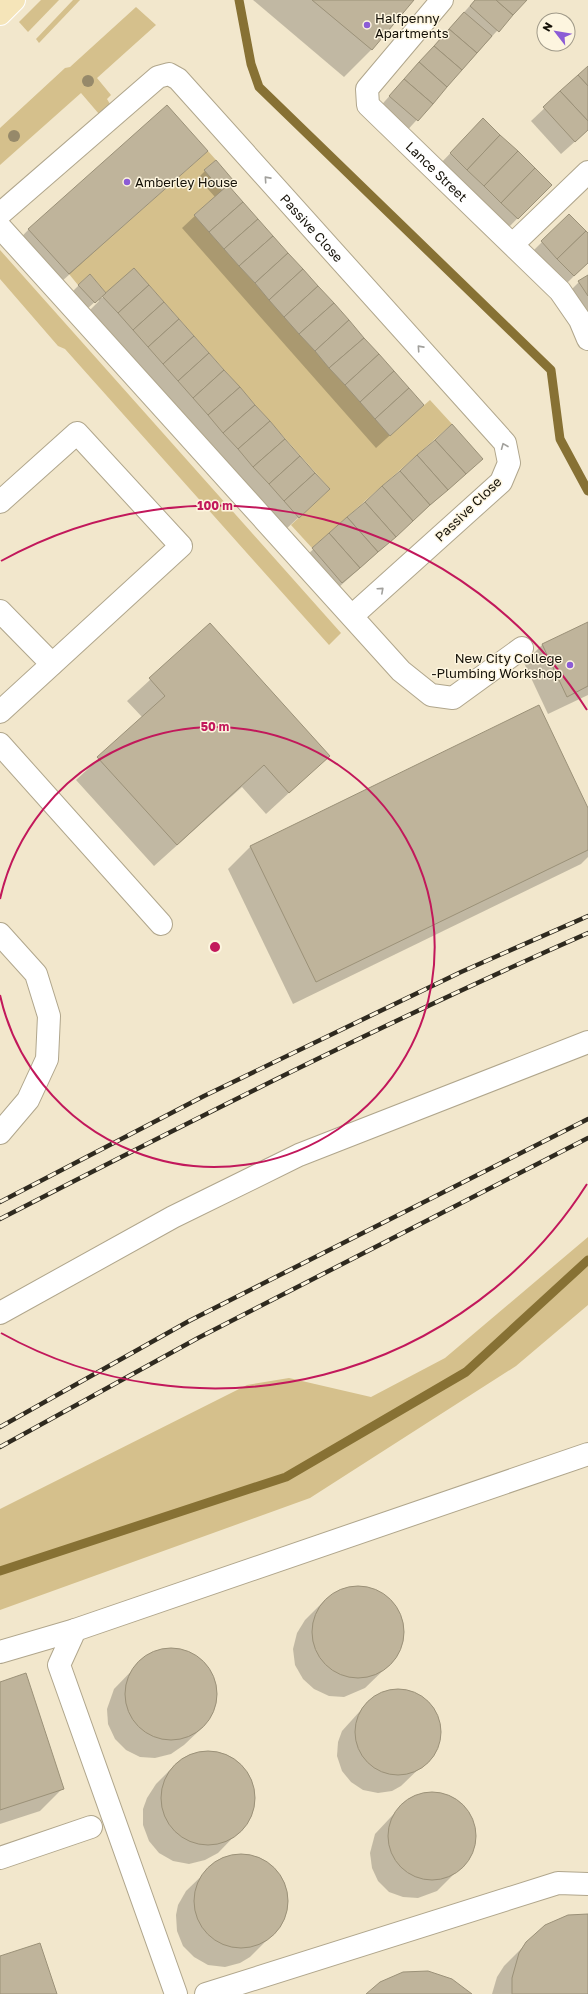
<svg xmlns="http://www.w3.org/2000/svg" width="588" height="1994" font-family="'Golos Text',sans-serif">
  <style>
    .green { fill: #d5c08c }
    .shadow { fill: #0003 }
    .lines { fill: none; stroke-linecap: round; stroke-linejoin: round }
    .stream { stroke: #877134; stroke-width: 9 }
    .building { fill: #bfb49b; stroke: #9b9178 }
    .minor-casing { stroke: #b0a68c; stroke-width: 24 }
    .major-casing { stroke: #fff; stroke-width: 24 }
    .minor { stroke: #fff; stroke-width: 22 }
    .major { stroke: #f5e5b9; stroke-width: 22 }
    .rail-casing { stroke: #2f2a1f; stroke-width: 4.5 }
    .rail { stroke: #fdf5df; stroke-width: 3; stroke-dasharray: 9; stroke-linecap: butt }
    .tree { fill: #96896a }
    .oneway { stroke: #a1a09c }
    .ring { fill: none; stroke: #c2185b; stroke-width: 2 }
    .poi-dot { fill: #8c5cd6; stroke: #fdf5df; stroke-width: 1.5 }
    .labels { text-anchor: middle; dominant-baseline: central; stroke-width: 3; stroke-linejoin: round; paint-order: stroke }
    .poi-label { font-size: 13px; fill: #151108; stroke: #fdf5df; text-anchor: start }
    .street-label { font-size: 13px; fill: #151108; stroke: #fdf5df }
    .centre { fill: #c2185b; stroke: #fdf5df; stroke-width: 2 }
    .ring-label { font-size: 12px; text-anchor: middle; font-weight: bold; fill: #c2185b; stroke: #fdf5df; stroke-width: 3; stroke-linejoin: round; paint-order: stroke }
  </style>
  <rect width="100%" height="100%" fill="#f2e7cc"/>
  <g class="green">
    <polygon points="41,0 59,0 28,32 19,22"/>
    <polygon points="73,0 80,0 39,43 36,39"/>
    <polygon points="136,7 156,25 97,78 111,95 107,99 110,104 99,114 81,93 0,165 0,128 65,68 70,67"/>
    <polygon points="208,151 216,160 204,170 222,191 194,215 390,435 430,400 452,424 312,548 291,525 330,489 164,302 149,285 106,293 90,274 78,285 69,274"/>
    <polygon points="0,250 341,633 329,645 65,349 58,346 0,279"/>
    <polygon points="588,1237 588,1305 516,1366 310,1498 0,1610 0,1509 247,1385 289,1378 371,1397 445,1358"/>
  </g>
  <g class="shadow">
    <polygon points="253,0 413,0 371,50 344,77"/>
    <polygon points="475,0 525,0 404,134 377,110"/>
    <polygon points="588,67 588,130 561,154 531,121"/>
    <polygon points="470,133 550,185 504,232 437,167"/>
    <polygon points="206,151 50,292 11,248 29,229"/>
    <polygon points="215,161 227,185 409,418 376,448 182,228 215,197 198,178"/>
    <polygon points="569,215 588,235 588,262 561,289 529,255"/>
    <polygon points="134,270 329,489 285,530 90,310 99,301 98,299 87,309 72,292 79,285 102,298"/>
    <polygon points="588,276 588,329 566,295 579,282"/>
    <polygon points="452,426 482,459 329,596 299,562"/>
    <polygon points="588,623 588,695 548,714 524,663 542,645"/>
    <polygon points="210,625 329,756 266,814 242,787 154,866 76,780 143,718 127,701"/>
    <polygon points="588,810 588,857 581,864 293,1004 228,869 251,846"/>
    <polygon points="352,1587 368,1588 382,1594 394,1605 402,1619 403,1627 402,1643 396,1658 365,1688 344,1697 329,1696 314,1689 303,1679 295,1665 293,1649 297,1633 305,1620 324,1601 337,1592"/>
    <polygon points="173,1649 188,1652 202,1661 211,1673 215,1683 216,1699 212,1714 203,1727 184,1745 171,1754 155,1758 140,1757 126,1750 115,1739 108,1724 107,1709 114,1689 144,1658 158,1651"/>
    <polygon points="0,1683 63,1788 40,1811 0,1824"/>
    <polygon points="397,1689 411,1691 424,1699 437,1715 440,1730 438,1744 431,1757 401,1786 392,1791 378,1793 363,1790 351,1782 342,1771 337,1756 338,1742 342,1731 370,1700 382,1692"/>
    <polygon points="203,1751 219,1752 234,1759 249,1775 254,1791 254,1807 248,1822 218,1853 205,1860 189,1864 173,1861 159,1853 149,1841 143,1825 143,1809 147,1798 156,1784 175,1765 188,1756"/>
    <polygon points="432,1793 447,1796 459,1803 471,1819 475,1834 473,1849 466,1862 437,1891 418,1898 403,1897 389,1892 378,1881 372,1868 370,1853 375,1834 404,1803 417,1796"/>
    <polygon points="248,1855 263,1861 276,1871 282,1880 287,1896 286,1912 280,1927 250,1957 240,1963 225,1967 208,1965 194,1957 183,1946 177,1931 176,1915 178,1905 186,1891 217,1861 232,1856"/>
    <polygon points="588,1915 588,1994 492,1994 497,1977 504,1966 527,1943"/>
  </g>
  <g class="lines">
    <g class="stream">
      <polyline points="239,0 251,64 259,87 551,370 560,439 588,491"/>
      <polyline points="0,1571 286,1477 466,1372 588,1260"/>
    </g>
  </g>
  <g class="building">
    <polygon points="312,0 414,0 372,50"/>
    <polygon points="475,0 496,0 513,15 499,32 470,6"/>
    <polygon points="496,0 527,0 513,15"/>
    <polygon points="464,12 492,36 477,53 449,29"/>
    <polygon points="449,29 477,53 462,70 434,46"/>
    <polygon points="434,46 462,70 447,87 419,62"/>
    <polygon points="419,62 447,87 433,104 404,79"/>
    <polygon points="588,66 588,86 578,75"/>
    <polygon points="578,75 588,86 588,121 560,91"/>
    <polygon points="404,79 433,104 418,121 389,96"/>
    <polygon points="560,91 588,121 588,130 575,142 543,107"/>
    <polygon points="167,105 208,151 69,274 28,229"/>
    <polygon points="483,118 500,135 467,170 450,153"/>
    <polygon points="500,135 518,151 484,186 467,170"/>
    <polygon points="518,151 535,168 501,203 484,186"/>
    <polygon points="216,160 233,180 222,191 204,170"/>
    <polygon points="535,168 552,185 518,219 501,203"/>
    <polygon points="228,185 243,202 209,232 194,215"/>
    <polygon points="243,202 258,219 224,249 209,232"/>
    <polygon points="569,214 586,231 557,259 541,241"/>
    <polygon points="258,219 273,236 239,266 224,249"/>
    <polygon points="586,231 588,233 588,263 574,276 557,259"/>
    <polygon points="273,236 288,253 255,283 239,266"/>
    <polygon points="288,253 303,269 269,300 255,283"/>
    <polygon points="134,268 149,285 118,313 102,296"/>
    <polygon points="303,269 318,286 284,317 269,300"/>
    <polygon points="90,274 106,293 95,303 78,285"/>
    <polygon points="588,275 588,296 578,281"/>
    <polygon points="149,285 164,302 133,330 118,313"/>
    <polygon points="318,286 334,303 299,334 284,317"/>
    <polygon points="164,302 179,319 148,347 133,330"/>
    <polygon points="334,303 349,320 315,351 299,334"/>
    <polygon points="179,319 194,336 163,364 148,347"/>
    <polygon points="349,320 364,338 329,368 315,351"/>
    <polygon points="194,336 209,353 178,381 163,364"/>
    <polygon points="364,338 379,354 345,385 329,368"/>
    <polygon points="209,353 224,370 193,398 178,381"/>
    <polygon points="379,354 394,371 360,402 345,385"/>
    <polygon points="224,370 240,387 208,415 193,398"/>
    <polygon points="394,371 409,388 375,419 360,402"/>
    <polygon points="240,387 255,405 223,433 208,415"/>
    <polygon points="409,388 424,405 390,436 375,419"/>
    <polygon points="255,405 270,421 238,449 223,433"/>
    <polygon points="270,421 285,439 253,467 238,449"/>
    <polygon points="452,424 483,459 466,474 435,440"/>
    <polygon points="285,439 300,456 269,484 253,467"/>
    <polygon points="435,440 466,474 448,490 417,455"/>
    <polygon points="417,455 448,490 430,505 400,471"/>
    <polygon points="300,456 315,473 284,501 269,484"/>
    <polygon points="400,471 430,505 413,521 382,486"/>
    <polygon points="315,473 330,489 299,518 284,501"/>
    <polygon points="382,486 413,521 396,537 365,502"/>
    <polygon points="365,502 396,537 378,552 347,517"/>
    <polygon points="347,517 378,552 360,568 329,533"/>
    <polygon points="329,533 360,568 342,583 312,548"/>
    <polygon points="588,622 588,686 567,697 542,644"/>
    <polygon points="210,623 330,756 289,793 264,765 177,845 97,757 165,696 149,678"/>
    <polygon points="539,705 588,808 588,850 316,982 250,846"/>
    <circle cx="358" cy="1632" r="46"/>
    <circle cx="171" cy="1694" r="46"/>
    <polygon points="26,1673 64,1789 0,1810 0,1682"/>
    <circle cx="398" cy="1732" r="43"/>
    <circle cx="208" cy="1798" r="47"/>
    <circle cx="432" cy="1836" r="44"/>
    <circle cx="241" cy="1901" r="47"/>
    <polygon points="588,1914 588,1994 512,1994 512,1978 519,1953 526,1942 545,1925 568,1915"/>
    <polygon points="40,1943 57,1994 0,1994 0,1956"/>
    <polygon points="428,1971 452,1979 472,1994 366,1994 380,1982 403,1972"/>
  </g>
  <g class="lines">
    <defs>
      <g id="minor">
        <path id="s1" d="M442,0L367,89L368,105L560,291L580,320L588,339"/>
        <path id="s2" d="M0,214L158,77L169,74L178,79L505,443L509,463L501,482L352,616"/>
        <polyline points="0,227 401,671 431,695 453,698 522,648"/>
        <polyline points="513,244 588,172"/>
        <polyline points="0,502 77,433 181,546 0,712"/>
        <polyline points="0,611 52,664"/>
        <polyline points="0,744 161,924"/>
        <polyline points="0,934 36,974 49,1016 47,1059 28,1100 0,1133"/>
        <polyline points="0,1313 173,1217 299,1155 588,1042"/>
        <polyline points="0,1652 75,1630"/>
        <polyline points="0,1858 91,1827"/>
        <polyline points="176,1994 59,1665 75,1630 588,1454"/>
        <polyline points="206,1994 558,1883 588,1884"/>
      </g>
      <polyline id="major" points="0,14 14,0"/>
    </defs>
    <use href="#minor" class="minor-casing"/>
    <use href="#major" class="major-casing"/>
    <use href="#minor" class="minor"/>
    <use href="#major" class="major"/>
    <defs>
      <g id="rail">
        <polyline points="0,1202 204,1096 461,972 588,916"/>
        <path d="M0,1219C194,1119 388,1021 588,933"/>
        <polyline points="0,1427 189,1321 588,1119"/>
        <polyline points="0,1447 198,1338 588,1138"/>
      </g>
    </defs>
    <use href="#rail" class="rail-casing"/>
    <use href="#rail" class="rail"/>
  </g>
  <g class="tree">
    <circle cx="88" cy="81" r="6"/>
    <circle cx="14" cy="136" r="6"/>
  </g>
  <defs><path id="oneway-chevron" d="M-2-3.5L2.5 0L-2 3.5" fill="none" stroke-width="1.6" stroke-linecap="round" stroke-linejoin="round"/></defs>
  <g class="oneway">
    <use href="#oneway-chevron" transform="translate(267 179) rotate(-132)"/>
    <use href="#oneway-chevron" transform="translate(420 348) rotate(-132)"/>
    <use href="#oneway-chevron" transform="translate(504 446) rotate(-112)"/>
    <use href="#oneway-chevron" transform="translate(381 590) rotate(-42)"/>
  </g>
  <g class="ring">
    <path d="M0 899A220 220 0 1 1 0 995"/>
    <path d="M587 1184A441 441 0 0 1 1 1333M1 561A441 441 0 0 1 587 710"/>
  </g>
  <g class="poi-dot">
    <circle cx="367" cy="25" r="4"/>
    <circle cx="127" cy="182" r="4"/>
    <circle cx="570" cy="665" r="4"/>
  </g>
  <g class="labels">
    <g class="poi-label">
      <text x="375" y="18">Halfpenny<tspan x="375" dy="15">Apartments</tspan></text>
      <text x="135" y="182">Amberley House</text>
      <text x="562" y="658" text-anchor="end">New City College<tspan x="562" dy="15">-Plumbing Workshop</tspan></text>
    </g>
    <g class="street-label">
      <text stroke="none"><textPath href="#s1" startOffset="228">Lance Street</textPath></text>
      <text stroke="none"><textPath href="#s2" startOffset="431">Passive Close</textPath></text>
      <text transform="translate(468 509) rotate(-44)">Passive Close</text>
    </g>
  </g>
  <circle cx="215" cy="947" r="6" class="centre"/>
  <g class="ring-label">
    <text x="215" y="510">100 m</text>
    <text x="215" y="731">50 m</text>
  </g>
  <g transform="translate(556 32) rotate(301)"><circle r="19" fill="#fdf5df" stroke="#a09a89"/>
  <path d="M0-3L7 15L0 10L-7 15Z" fill="#8c5cd6"/>
  <text y="-6" font-size="11" font-weight="bold" text-anchor="middle" fill="#151108">N</text>
  </g>
</svg>
